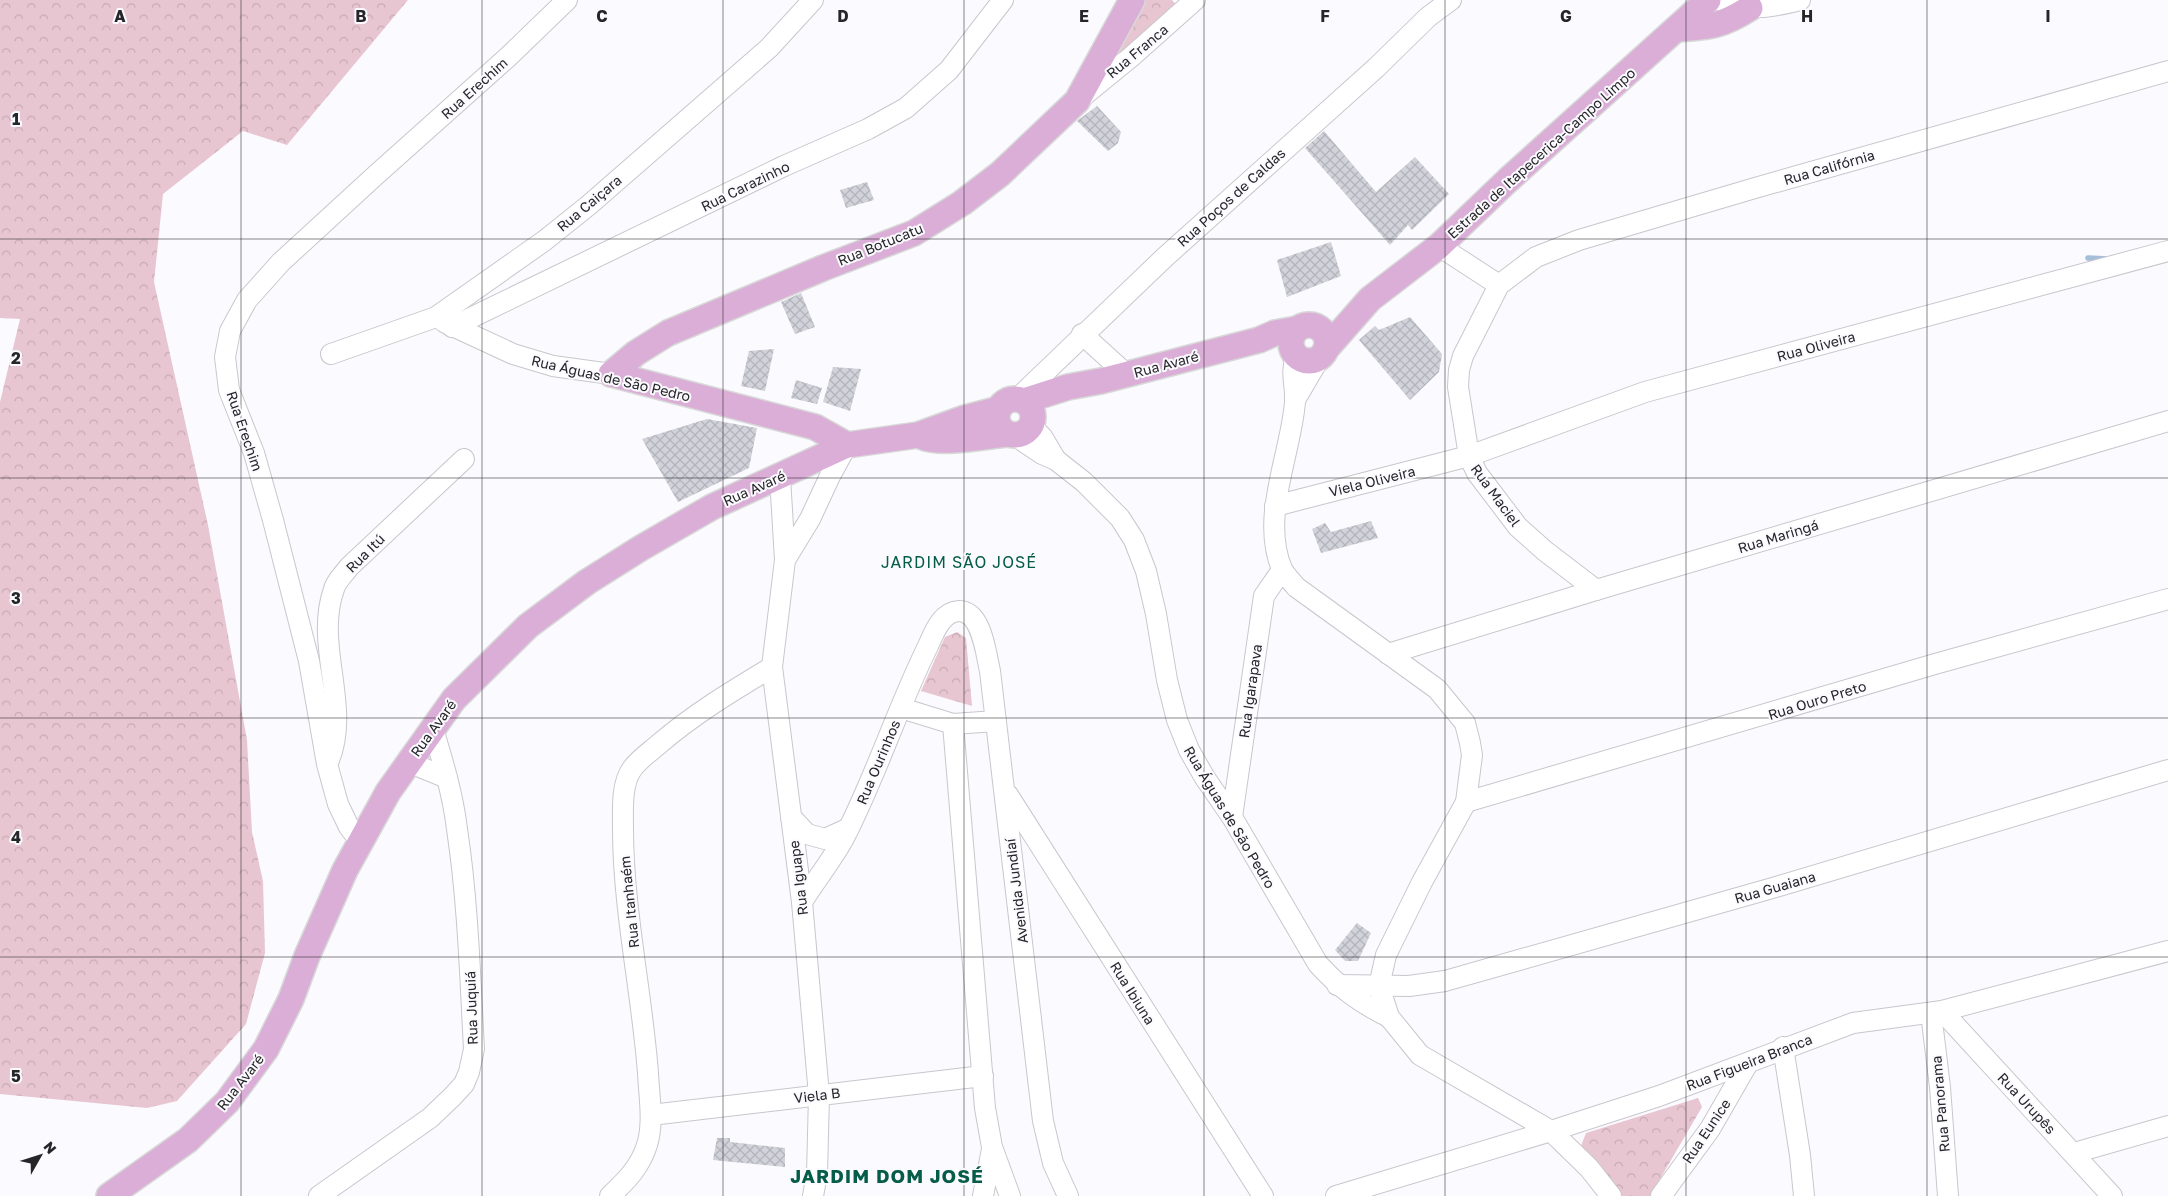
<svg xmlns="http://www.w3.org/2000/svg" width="2168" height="1196" font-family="'Golos Text',sans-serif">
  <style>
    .forest { fill: url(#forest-crowns) }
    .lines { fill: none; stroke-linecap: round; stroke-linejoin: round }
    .stream { stroke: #a5beda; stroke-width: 5.5 }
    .building { fill: url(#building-cross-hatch) }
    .minor-casing { stroke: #c9c6cd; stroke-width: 22 }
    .major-casing { stroke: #d8d8d8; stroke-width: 28 }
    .minor { stroke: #fff; stroke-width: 20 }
    .major { stroke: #daaed6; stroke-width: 25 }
    .grid { fill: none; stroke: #262528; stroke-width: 1; stroke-opacity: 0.55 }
    .labels { text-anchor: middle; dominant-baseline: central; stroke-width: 4; stroke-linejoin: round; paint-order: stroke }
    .street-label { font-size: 14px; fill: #262528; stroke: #fbfafe }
    .quarter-label { font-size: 16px; letter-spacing: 1px; fill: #045c49; stroke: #fbfafe }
    .district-label { font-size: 19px; font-weight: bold; letter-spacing: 1px; fill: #045c49; stroke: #fbfafe }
    .grid-label { font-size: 16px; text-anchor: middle; font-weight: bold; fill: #262528; stroke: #fbfafe; stroke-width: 4; stroke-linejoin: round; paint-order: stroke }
  </style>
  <defs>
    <pattern id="forest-crowns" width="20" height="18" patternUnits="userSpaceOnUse" patternTransform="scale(1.25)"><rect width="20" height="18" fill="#e8c6d1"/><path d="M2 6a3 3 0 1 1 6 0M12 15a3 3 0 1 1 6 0" fill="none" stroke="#c7aab3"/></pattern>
    <pattern id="building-cross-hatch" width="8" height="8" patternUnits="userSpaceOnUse" patternTransform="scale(1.25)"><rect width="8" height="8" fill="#d1d2da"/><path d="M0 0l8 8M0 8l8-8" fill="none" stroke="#b3b4bb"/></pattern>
  </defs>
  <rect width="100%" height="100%" fill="#fbfafe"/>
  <g class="forest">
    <polygon points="0,0 408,0 287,145 243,131 163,194 154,282 208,525 247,740 252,832 263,881 265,953 246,1024 177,1101 147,1108 0,1094 0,402 20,319 0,318"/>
    <polygon points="1134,0 1172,0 1180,9 1087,81"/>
    <polygon points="957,632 966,638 972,706 921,691 945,637"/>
    <polygon points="1698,1098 1702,1107 1650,1196 1620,1196 1581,1146 1586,1133"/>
  </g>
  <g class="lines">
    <polyline class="stream" points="2088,258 2108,259"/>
  </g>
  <g class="building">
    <polygon points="1097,106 1121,132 1118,143 1108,151 1077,121"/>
    <polygon points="1324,131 1376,192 1415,157 1449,194 1412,230 1408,225 1390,245 1305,148"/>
    <polygon points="867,182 874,200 846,208 840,190"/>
    <polygon points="1331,242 1341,276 1287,297 1277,260"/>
    <polygon points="801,293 815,327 795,334 781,302"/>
    <polygon points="1410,317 1442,354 1439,372 1410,400 1359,340 1375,326 1379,330"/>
    <polygon points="774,349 765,391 741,386 749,351"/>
    <polygon points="833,367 861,369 850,411 823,402"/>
    <polygon points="796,380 822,388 817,404 791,398"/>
    <polygon points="707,419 757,428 749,468 678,502 642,439"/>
    <polygon points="1371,521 1378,538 1321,553 1312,529 1325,523 1331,532"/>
    <polygon points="1357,923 1371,933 1358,961 1345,961 1335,950"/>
    <polygon points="717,1138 730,1138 730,1142 785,1148 785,1167 713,1160"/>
  </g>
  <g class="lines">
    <defs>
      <g id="minor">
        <path d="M1720,0C1756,10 1764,9 1800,0"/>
        <polyline points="1082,97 1131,57 1195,0"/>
        <polyline points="1439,246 1499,285"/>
        <polyline points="444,322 513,354 553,366 611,374"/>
        <polyline points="452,327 784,166 868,129 906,108 949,70 1003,0"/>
        <polyline points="1082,334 1127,375"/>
        <polyline points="331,354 436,317 544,241 589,205 769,48 813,0"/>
        <path d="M1296,356C1290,375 1296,384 1295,402C1291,454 1260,517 1282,569C1285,575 1292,582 1296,587L1437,689L1465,723L1470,743L1472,755L1466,802L1422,882L1386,955L1379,986L1389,1017L1420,1055L1551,1131L1589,1168L1611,1196"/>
        <polyline points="1017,399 1164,258 1377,67 1428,17 1451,0"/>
        <polyline points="1295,400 1319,359"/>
        <polyline points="1032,426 1043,438 1056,460"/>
        <path d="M1014,435L1042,454L1056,460L1084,482L1120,518L1134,540L1146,571L1156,614L1167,680L1177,720L1189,750L1205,778L1232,817L1318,964C1340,988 1360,1003 1389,1017"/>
        <polyline points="780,477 785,560 772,667 802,902 819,1095 817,1174 813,1196"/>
        <polyline points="1275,506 1469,456 1645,392 2168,251"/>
        <polyline points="785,560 810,519 830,476 847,445"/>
        <polyline points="1596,590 1545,551 1518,527 1477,473 1469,456 1458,387 1459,370 1463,356 1499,285 1536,257 1579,240 1755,188 2168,71"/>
        <polyline points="1388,654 1596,590 2168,421"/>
        <polyline points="901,708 953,724 996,721"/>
        <polyline points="953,724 985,1108 992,1147 1010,1196"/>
        <path d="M329,760C351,706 314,645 334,589C336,581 344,574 349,567L464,459"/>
        <polyline points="408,762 447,778"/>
        <polyline points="1008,795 1263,1196"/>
        <polyline points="1466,802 1935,664 2168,599"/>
        <polyline points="791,817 807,834 825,839 849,828"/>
        <polyline points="1232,817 1264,596 1282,570"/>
        <polyline points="360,841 349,827 338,804 327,764 309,661 273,520 254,453 229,390 225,357 230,331 247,300 281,262 377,174 508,57 567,0"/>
        <path d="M802,902C815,881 832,860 844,838C876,776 897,709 928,646C934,633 941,612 959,611C982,611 986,654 990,671L1043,1121L1053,1163L1068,1196"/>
        <polyline points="1337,985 1409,986 1445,981 1776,887 2168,770"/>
        <polyline points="1942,1011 2112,1196"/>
        <polyline points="1931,1013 1940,1087 1948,1196"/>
        <polyline points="1783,1047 1800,1155 1804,1196"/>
        <polyline points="651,1115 983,1076"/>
        <polyline points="2074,1153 2168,1126"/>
        <path d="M319,1196L430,1118L453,1096L464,1084L469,1072L474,1049C470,975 468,902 457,829C453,795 443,762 433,729"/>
        <path d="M610,1196C627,1180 640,1167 647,1145C654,1123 649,1096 648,1073C642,993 623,909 623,829C623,811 621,784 632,769C639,759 650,752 659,744C694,714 732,691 772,667"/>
        <polyline points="983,1196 992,1149"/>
        <polyline points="1336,1196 1551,1131 1659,1096 1853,1023 1942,1011 2168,951"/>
        <polyline points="1661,1196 1710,1129 1748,1063"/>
      </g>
      <g id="major">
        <path d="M1677,29C1710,27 1722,26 1750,8"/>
        <circle cx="1309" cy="343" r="18"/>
        <polyline points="1326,349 1370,299 1439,246 1507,181 1708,0"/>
        <polyline points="611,374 636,353 668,333 823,268 914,233 962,203 1000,174 1077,101 1132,0"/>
        <polyline points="611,374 815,427 847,445"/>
        <circle cx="1015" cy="417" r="18"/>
        <polyline points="1024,401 1068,387 1101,381 1259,340 1275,333 1297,329"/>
        <path d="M923,437C941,445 986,436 1007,434"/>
        <polyline points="109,1196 188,1140 227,1102 266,1049 291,999 307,956 345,870 388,792 454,699 528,626 587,582 641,548 712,507 847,445 918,435 965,418 999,409"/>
      </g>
    </defs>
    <use href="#minor" class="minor-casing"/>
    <use href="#major" class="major-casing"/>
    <use href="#minor" class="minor"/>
    <use href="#major" class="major"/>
  </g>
  <path class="grid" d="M241,0V1196M482,0V1196M723,0V1196M964,0V1196M1204,0V1196M1445,0V1196M1686,0V1196M1927,0V1196M0,239H2168M0,478H2168M0,718H2168M0,957H2168"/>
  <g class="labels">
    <g class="street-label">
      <text transform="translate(1137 51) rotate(-40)">Rua Franca</text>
      <text transform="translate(474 88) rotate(-42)">Rua Erechim</text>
      <text transform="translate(1541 153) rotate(-42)">Estrada de Itapecerica-Campo Limpo</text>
      <text transform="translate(1829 167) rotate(-16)">Rua Califórnia</text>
      <text transform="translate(745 186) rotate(-26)">Rua Carazinho</text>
      <text transform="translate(1231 197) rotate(-42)">Rua Poços de Caldas</text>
      <text transform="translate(589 203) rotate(-40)">Rua Caiçara</text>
      <text transform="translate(880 244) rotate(-22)">Rua Botucatu</text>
      <text transform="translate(1816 346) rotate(-15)">Rua Oliveira</text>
      <text transform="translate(1166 364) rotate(-15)">Rua Avaré</text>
      <text transform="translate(611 378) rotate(13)">Rua Águas de São Pedro</text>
      <text transform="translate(245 431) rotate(71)">Rua Erechim</text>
      <text transform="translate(1372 481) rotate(-14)">Viela Oliveira</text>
      <text transform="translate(754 488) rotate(-24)">Rua Avaré</text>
      <text transform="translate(1496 495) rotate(54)">Rua Maciel</text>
      <text transform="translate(1778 536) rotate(-17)">Rua Maringá</text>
      <text transform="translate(365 553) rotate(-45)">Rua Itú</text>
      <text transform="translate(1250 691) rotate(-82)">Rua Igarapava</text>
      <text transform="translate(1817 700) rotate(-17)">Rua Ouro Preto</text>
      <text transform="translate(433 728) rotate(-54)">Rua Avaré</text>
      <text transform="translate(878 762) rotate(-67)">Rua Ourinhos</text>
      <text transform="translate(1230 817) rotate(59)">Rua Águas de São Pedro</text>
      <text transform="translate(798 878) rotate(-97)">Rua Iguape</text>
      <text transform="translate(1775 887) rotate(-16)">Rua Guaiana</text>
      <text transform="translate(1016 891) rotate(-97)">Avenida Jundiaí</text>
      <text transform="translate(629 902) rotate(-96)">Rua Itanhaém</text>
      <text transform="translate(1133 993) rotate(58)">Rua Ibiuna</text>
      <text transform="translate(471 1008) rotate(-92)">Rua Juquiá</text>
      <text transform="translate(1749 1062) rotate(-21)">Rua Figueira Branca</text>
      <text transform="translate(240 1082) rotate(-52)">Rua Avaré</text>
      <text transform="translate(817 1095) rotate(-7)">Viela B</text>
      <text transform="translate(2027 1103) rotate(47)">Rua Urupês</text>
      <text transform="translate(1940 1104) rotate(-95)">Rua Panorama</text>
      <text transform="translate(1706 1131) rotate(-56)">Rua Eunice</text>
    </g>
    <g class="quarter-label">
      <text x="959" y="562">JARDIM SÃO JOSÉ</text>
    </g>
    <g class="district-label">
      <text x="887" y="1175">JARDIM DOM JOSÉ</text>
    </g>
  </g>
  <g class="grid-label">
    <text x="120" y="22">A</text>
    <text x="361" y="22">B</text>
    <text x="602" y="22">C</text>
    <text x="843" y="22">D</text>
    <text x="1084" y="22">E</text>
    <text x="1325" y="22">F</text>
    <text x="1566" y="22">G</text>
    <text x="1807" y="22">H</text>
    <text x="2048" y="22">I</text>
    <text x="16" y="125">1</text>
    <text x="16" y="364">2</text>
    <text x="16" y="604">3</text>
    <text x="16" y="843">4</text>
    <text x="16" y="1082">5</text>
  </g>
  <g transform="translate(40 1156) rotate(51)" stroke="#fbfafe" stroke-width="4" paint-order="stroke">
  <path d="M0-4L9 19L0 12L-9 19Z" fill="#262528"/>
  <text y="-8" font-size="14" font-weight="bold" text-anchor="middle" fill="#262528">N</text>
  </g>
</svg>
